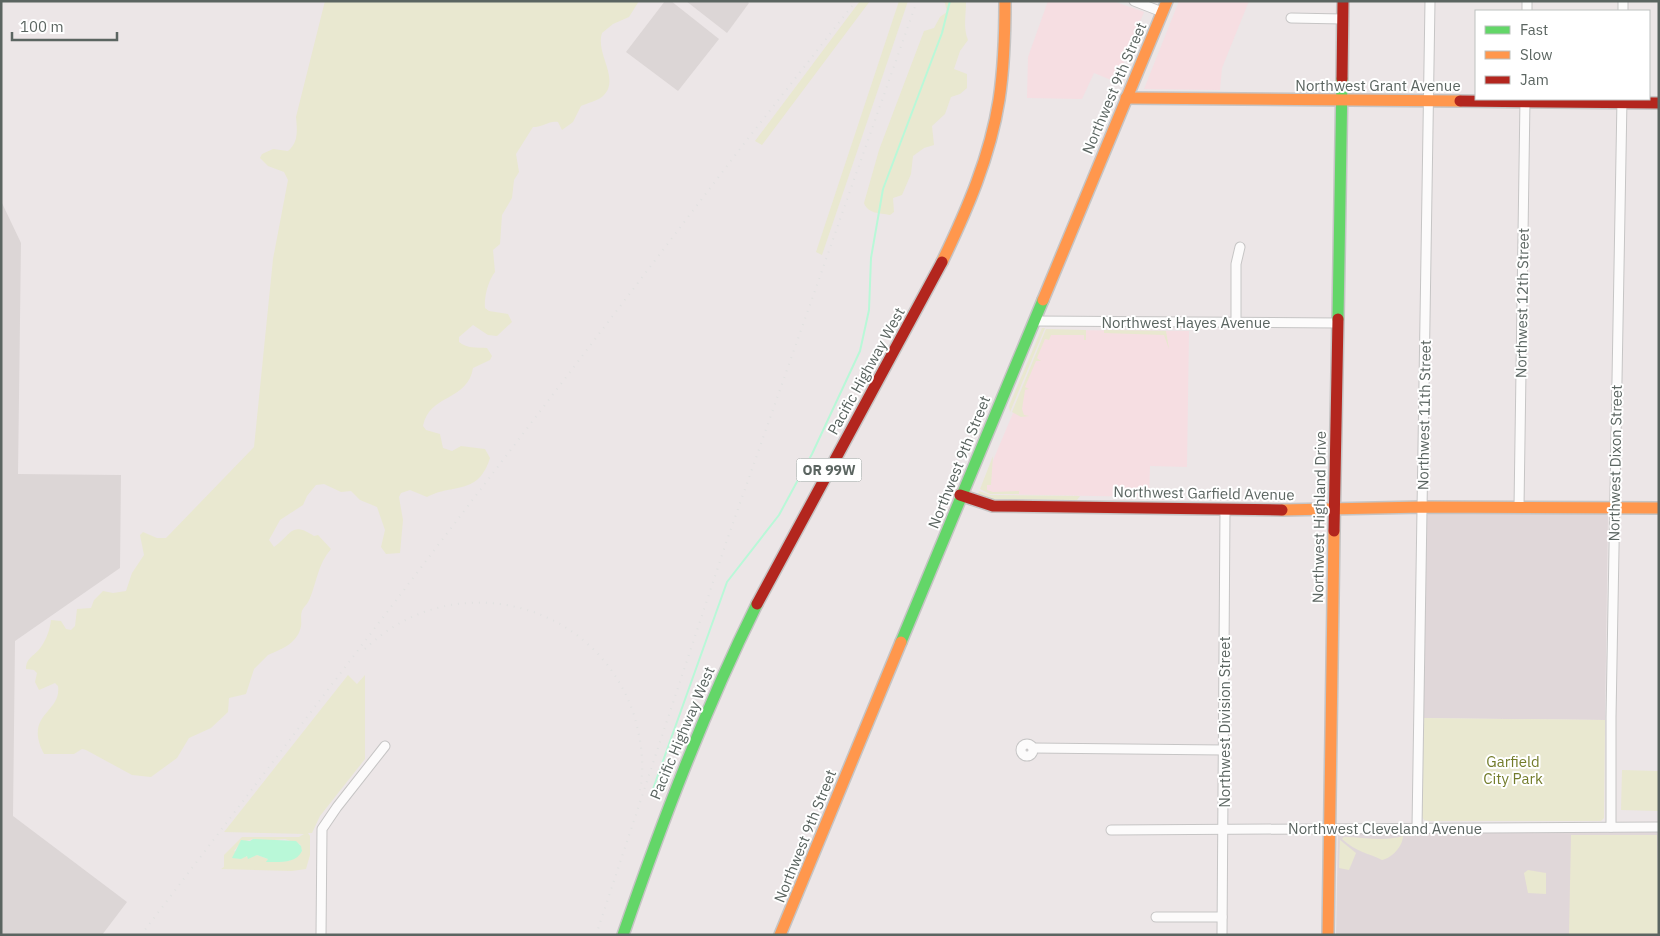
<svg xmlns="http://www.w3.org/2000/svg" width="1660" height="936" font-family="'IBM Plex Sans',sans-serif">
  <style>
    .commercial { fill: #f6dee2 }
    .industrial { fill: #dcd6d6 }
    .education { fill: #e0d7d9 }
    .green { fill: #e9e8d0; fill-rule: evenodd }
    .water { fill: #b9f8d8 }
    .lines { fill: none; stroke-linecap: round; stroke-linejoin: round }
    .stream { stroke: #b9f8d8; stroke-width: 2 }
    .street-casing { stroke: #c6c5c5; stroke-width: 11 }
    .fast-casing { stroke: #c5c4c4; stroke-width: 14 }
    .slow-casing { stroke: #c5c4c4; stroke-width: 14 }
    .jam-casing { stroke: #c5c4c4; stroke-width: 14 }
    .street { stroke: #fcfbfb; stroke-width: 9 }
    .fast { stroke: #63d668; stroke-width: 11 }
    .slow { stroke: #ff974d; stroke-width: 11 }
    .jam { stroke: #b3261e; stroke-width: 11 }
    .rail { stroke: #e1e1e0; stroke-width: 2; stroke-dasharray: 1 6; stroke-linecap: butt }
    .labels { text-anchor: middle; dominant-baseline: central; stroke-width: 4; stroke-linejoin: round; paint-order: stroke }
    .shield { fill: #fff; stroke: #8c9390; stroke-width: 1 }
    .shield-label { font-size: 14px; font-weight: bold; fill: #5b6561 }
    .street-label { font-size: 15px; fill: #5b6561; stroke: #fff }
    .park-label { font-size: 15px; fill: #737c2b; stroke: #fff }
  </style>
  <rect width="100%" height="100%" fill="#ece6e7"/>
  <g class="commercial">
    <polygon points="1048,1 1113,1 1144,12 1116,82 1094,73 1082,99 1027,98 1028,57"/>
    <polygon points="1179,1 1249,1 1222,68 1220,90 1144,89"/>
    <polygon points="1048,330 1189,331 1187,467 1150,466 1149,497 991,494 981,489"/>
  </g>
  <g class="industrial">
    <polygon points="665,1 671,1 719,39 678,91 626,52"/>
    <polygon points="686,1 747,1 749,3 727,33"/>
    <polygon points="1,201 21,243 18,474 121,475 120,568 15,641 13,816 127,902 102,935 1,935"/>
  </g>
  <g class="education">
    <polygon points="1430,512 1608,514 1605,720 1423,718 1426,516"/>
    <polygon points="1659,832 1659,935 1336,935 1338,834"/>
  </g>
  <g class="green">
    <path d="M325,1H639L629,17L613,24L602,33C595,54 621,79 603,96C598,101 587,103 581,106L573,122L562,130L558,122C550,120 543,127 533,127L516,154L519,172L514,180L512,198L502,215L500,244L493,250L495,272C488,281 484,297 485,308L489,311L508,314L512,322L497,336L488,335L473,325L459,337V342C468,349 476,347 487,348L492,356L490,360L473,368C468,401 429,394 423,426L426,430L440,434L443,448L452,451L461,446L485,449L490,458C478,496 454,483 427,497L410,490L401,493L399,497L403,520L400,553L386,554L381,547L385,530L377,507L360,500L351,491L341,492L324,484L316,485L307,496L303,505L280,520L269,540L274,547C292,534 291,521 314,536L318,535L331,549C318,564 317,581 310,598C308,604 304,606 302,611C300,616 302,621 301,626C298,643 282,649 268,655L254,669L246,694L229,698L228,712L211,728L189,738L177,758L151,777L132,775L86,750L82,749L74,754H44C23,714 62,713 58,686L55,683L39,690L35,682L37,673L34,670L26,669C26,657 35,656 41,647C47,638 50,629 51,620L61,621L66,629L71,630L75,626L77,609L91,608L94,600L103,591L113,593L126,591L132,573L144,555L140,535L143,532L157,538H166L254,447L273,259L288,180L284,172L268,166L260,158L262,154L273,149L288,151C299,142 297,129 296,117Z"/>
    <polygon points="860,1 870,1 762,145 755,141"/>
    <polygon points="899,1 908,1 822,255 816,252"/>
    <path d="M942,1L966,2C966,15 963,28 968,40L960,51L954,69L967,74V88L960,94L951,97L945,114L932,126L934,145L924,148L913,156L911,174L902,195L893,198L894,212L890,215C880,213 868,214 864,203L879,150L924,31L934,28L940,17L947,12L945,3Z"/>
    <polygon points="1042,328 1045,328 1010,412 1009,406"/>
    <polygon points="1046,329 1086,330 1086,340 1084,340 1084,335 1051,335 1049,340 1045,339 1037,358 1041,361 1036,361 1025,387 1029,389 1025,390 1022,409 1024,415 1029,416 1021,417 1012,412"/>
    <polygon points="1104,330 1166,331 1169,349 1164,335 1104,333"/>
    <polygon points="993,456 991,485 987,485 987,490 993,492 1019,491 1019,494 990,494 980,489"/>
    <polygon points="979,491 990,495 1080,496 1077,500 990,499 978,495"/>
    <path d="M348,675L357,684L365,675V759L320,816L312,833H308L310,836V855L306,869L292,871L221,869L224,867V855L242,837H299L304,834L224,832ZM253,839L263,841L285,839L300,844L302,851L289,861L267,862L268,859L257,855L248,857L234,851L241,842Z"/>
    <polygon points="1423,718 1605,720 1604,818 1601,821 1429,821 1424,820 1421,815"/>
    <polygon points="1622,770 1659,771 1659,811 1621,810"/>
    <polygon points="1571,835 1657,835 1659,935 1569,935"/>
    <path d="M1403,836C1403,846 1392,858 1382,860C1368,853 1356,852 1342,839L1344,837C1364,837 1383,842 1403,836Z"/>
    <polygon points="1340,840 1356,853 1349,870 1339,868"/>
    <polygon points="1528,870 1546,873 1546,894 1528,893 1524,873"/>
  </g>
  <path class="water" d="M253,839L296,841L301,846L302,851C296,864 278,862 266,862L268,859L257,855L248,859L247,856L241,859L232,858L241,840L250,841Z"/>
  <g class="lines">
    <polyline class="stream" points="653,789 727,582 779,515 812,454 860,351 869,310 871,258 883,189 942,33 950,1"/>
    <defs>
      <g id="street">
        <polyline points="1134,1 1162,12"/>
        <polyline points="1527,11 1527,1"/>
        <polyline points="1623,11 1623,1"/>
        <polyline points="1291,18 1343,19"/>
        <polyline points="1034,321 1338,323"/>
        <polyline points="1236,322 1236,264 1240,247"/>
        <polyline points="1519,507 1525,99"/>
        <circle cx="1027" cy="750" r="6"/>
        <polyline points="1033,748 1223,750"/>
        <polyline points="1611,827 1611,717 1622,99"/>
        <polyline points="1417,828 1430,1"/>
        <polyline points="1111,830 1659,827"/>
        <polyline points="1156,917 1222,917"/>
        <polyline points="321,935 322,829 337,807 385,746"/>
        <polyline points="1222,935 1225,509"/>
      </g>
      <g id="fast">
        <polyline points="1338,319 1342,79"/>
        <polyline points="901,642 1043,300"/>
        <path d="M623,935C662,822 704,711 757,604"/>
      </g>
      <g id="slow">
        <polyline points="1126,98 1460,101"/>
        <path d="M942,262C967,210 990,157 999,100C1004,67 1005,34 1005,1"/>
        <polyline points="1043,300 1167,1"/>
        <polyline points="1282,510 1422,507 1659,508"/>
        <polyline points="780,935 901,642"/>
        <polyline points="1328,935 1334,531"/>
      </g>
      <g id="jam">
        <polyline points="1342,79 1343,1"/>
        <polyline points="1460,101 1659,103"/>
        <polyline points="960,495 993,506 1282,510"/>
        <polyline points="1334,531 1338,319"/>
        <polyline points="757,604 942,262"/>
      </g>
    </defs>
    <use href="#street" class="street-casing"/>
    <use href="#fast" class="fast-casing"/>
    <use href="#slow" class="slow-casing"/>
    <use href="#jam" class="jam-casing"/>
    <use href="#street" class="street"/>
    <use href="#fast" class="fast"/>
    <use href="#slow" class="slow"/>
    <use href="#jam" class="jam"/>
    <g class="rail">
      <path d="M365,649C452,565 596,600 634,715C641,739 645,765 640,790"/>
      <polyline points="141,935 746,141 856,1"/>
      <polyline points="596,935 726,543 917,1"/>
    </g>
  </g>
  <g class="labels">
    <rect class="shield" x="796.5" y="458.5" width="65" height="23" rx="4"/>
    <g class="shield-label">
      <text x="829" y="470">OR 99W</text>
    </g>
    <g class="street-label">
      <text x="1378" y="85">Northwest Grant Avenue</text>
      <text transform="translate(1114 88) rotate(-67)">Northwest 9th Street</text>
      <text transform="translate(1522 303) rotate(-89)">Northwest 12th Street</text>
      <text x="1186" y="322">Northwest Hayes Avenue</text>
      <text transform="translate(866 371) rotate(-61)">Pacific Highway West</text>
      <text transform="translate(1424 415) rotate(-89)">Northwest 11th Street</text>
      <text transform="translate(959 462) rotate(-68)">Northwest 9th Street</text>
      <text transform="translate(1615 463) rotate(-89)">Northwest Dixon Street</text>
      <text transform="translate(1204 493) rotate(1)">Northwest Garfield Avenue</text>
      <text transform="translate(1319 517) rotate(-89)">Northwest Highland Drive</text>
      <text transform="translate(1224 722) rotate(-90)">Northwest Division Street</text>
      <text transform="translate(682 733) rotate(-67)">Pacific Highway West</text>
      <text x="1385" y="828">Northwest Cleveland Avenue</text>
      <text transform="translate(805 836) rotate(-68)">Northwest 9th Street</text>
    </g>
    <g class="park-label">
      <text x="1513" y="761">Garfield<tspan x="1513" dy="17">City Park</tspan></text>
    </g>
  </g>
  <rect width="1660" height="936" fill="none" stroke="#5b6561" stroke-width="5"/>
  <rect x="1475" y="10" width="175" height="90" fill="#ffffff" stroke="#bdc1c0"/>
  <rect x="1485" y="26" width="25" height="8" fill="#63d668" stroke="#bdc1c0"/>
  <text x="1520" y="35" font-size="15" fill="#5b6561">Fast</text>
  <rect x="1485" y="51" width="25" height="8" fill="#ff974d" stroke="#bdc1c0"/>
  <text x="1520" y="60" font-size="15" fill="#5b6561">Slow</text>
  <rect x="1485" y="76" width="25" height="8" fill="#b3261e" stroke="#bdc1c0"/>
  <text x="1520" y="85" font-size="15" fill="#5b6561">Jam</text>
  <path d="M12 32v8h105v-8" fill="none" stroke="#5b6561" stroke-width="2.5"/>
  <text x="20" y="32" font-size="15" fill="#5b6561" stroke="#ffffff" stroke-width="4" paint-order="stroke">100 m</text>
</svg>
